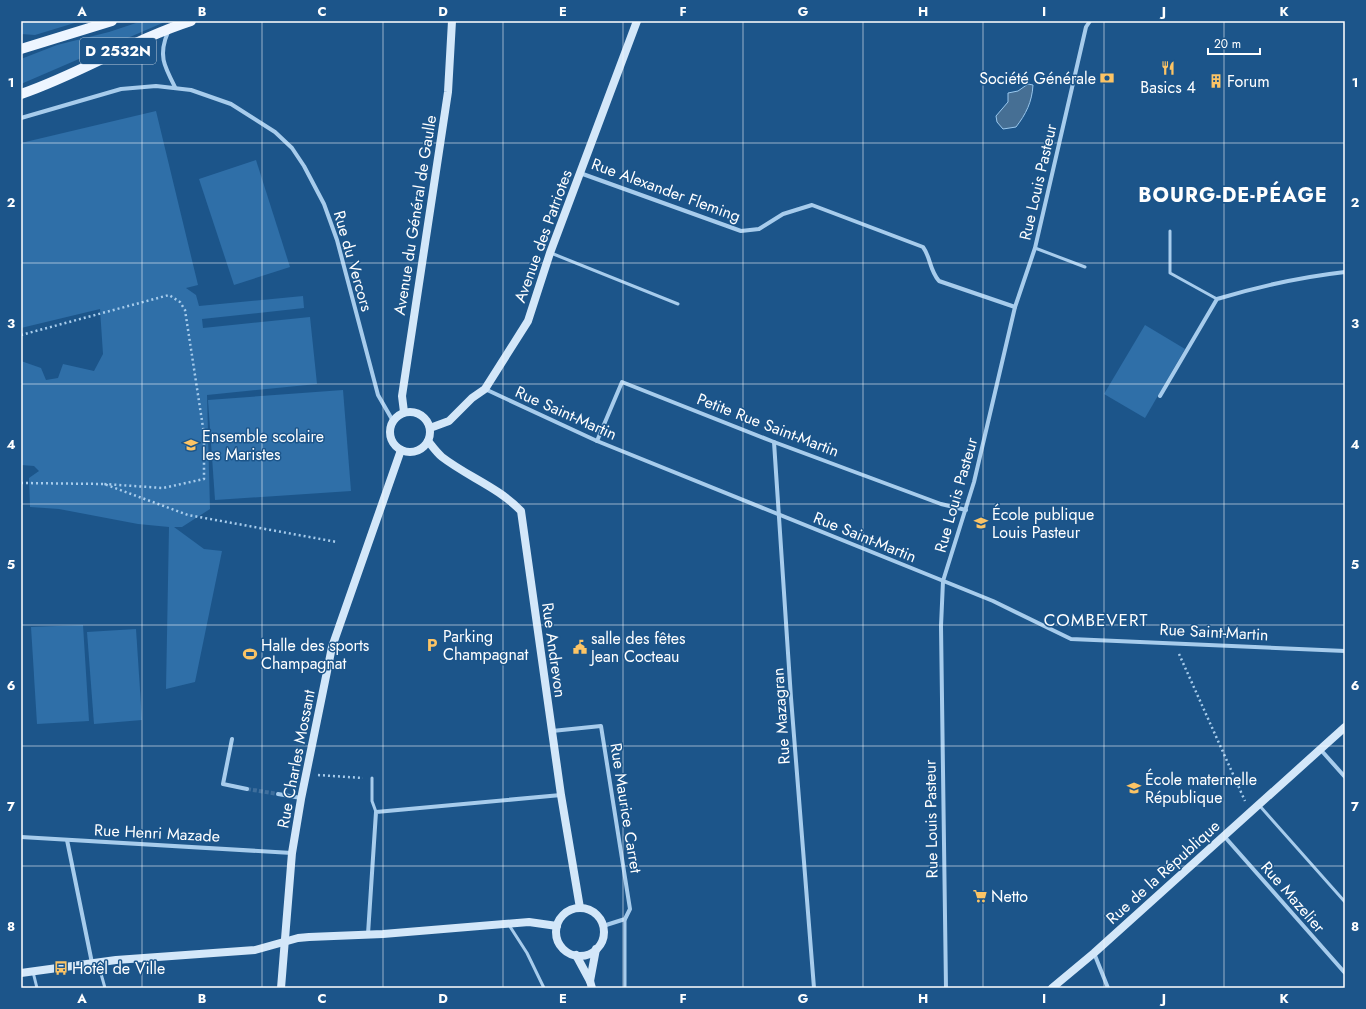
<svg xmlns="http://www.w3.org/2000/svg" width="1366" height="1009" font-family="Jost,sans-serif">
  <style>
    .green { fill: #2f6fa8 }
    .water { fill: #466f94; stroke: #9ac8ee }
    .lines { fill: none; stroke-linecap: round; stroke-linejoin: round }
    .street-tunnel { stroke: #3e6e9c; stroke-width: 4; stroke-dasharray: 4 2; stroke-linecap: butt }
    .path { stroke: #a7ccec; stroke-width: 2.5; stroke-dasharray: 2 3; stroke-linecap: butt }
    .lane { stroke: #a7ccec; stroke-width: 3 }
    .street { stroke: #a7ccec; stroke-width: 4 }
    .secondary { stroke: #d3e7f9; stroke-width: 8 }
    .primary { stroke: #edf5ff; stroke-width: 10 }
    .grid { fill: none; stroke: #fff; stroke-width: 1; stroke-opacity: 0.55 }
    .labels { text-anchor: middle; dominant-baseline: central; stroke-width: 3; stroke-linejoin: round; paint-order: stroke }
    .shield { fill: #1c558a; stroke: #bbccdc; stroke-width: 1 }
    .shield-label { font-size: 15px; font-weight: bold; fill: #fff }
    .poi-label { font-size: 16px; fill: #fff; stroke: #1c558a; text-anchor: start }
    .street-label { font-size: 16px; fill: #fff; stroke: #1c558a }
    .neighbourhood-label { font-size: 17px; letter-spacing: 1px; fill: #fff; stroke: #1c558a }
    .district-label { font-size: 20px; font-weight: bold; letter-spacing: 1px; fill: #fff; stroke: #1c558a }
    .neatline { fill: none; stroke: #fff; stroke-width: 1.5 }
    .grid-label { font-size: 13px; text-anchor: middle; font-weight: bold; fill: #fff }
  </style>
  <rect width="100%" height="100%" fill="#1c558a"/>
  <g class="green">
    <polygon points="21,21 81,21 35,35 21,34"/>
    <polygon points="142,21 167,21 21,84 21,59 57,45 109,32"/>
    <polygon points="156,111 198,285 186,288 196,295 199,306 303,296 304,308 202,319 203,328 310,317 317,384 207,395 210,509 182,527 174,527 204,549 222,551 195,682 166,689 169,527 138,524 59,509 30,507 29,478 39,471 34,466 21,465 21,361 41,368 46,380 58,378 63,364 94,371 103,354 100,309 21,328 21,143"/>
    <polygon points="256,160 290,267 234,285 199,179"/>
    <polygon points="1145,325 1185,349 1145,418 1104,394"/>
    <polygon points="343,390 351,491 215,500 208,400"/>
    <polygon points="83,625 89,721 37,724 31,627"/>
    <polygon points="136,629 142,720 94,724 87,632"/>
  </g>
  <path class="water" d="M1028,84L1033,85C1032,102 1026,114 1016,127L1003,129L997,122L996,116L1008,102V93L1018,91Z"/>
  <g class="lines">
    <polyline class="street-tunnel" points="247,789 278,794"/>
    <g class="path">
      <polyline points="21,335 169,295 180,302 185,310 204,434 204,479 163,488 104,484"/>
      <polyline points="21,483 104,484 188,515 337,542"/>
      <polyline points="1179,654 1245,801"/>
      <polyline points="318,775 363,778"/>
    </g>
    <g class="lane">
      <polyline points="1170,231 1170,273 1217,299"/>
      <polyline points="1035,248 1085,267"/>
      <polyline points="551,253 678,304"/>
      <polyline points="372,778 372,801 376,812"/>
      <polyline points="1259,805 1345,902"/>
      <polyline points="625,919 625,988"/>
      <polyline points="509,925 527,953 544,988"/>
      <polyline points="98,963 105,988"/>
      <polyline points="33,972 37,988"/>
    </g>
    <g class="street">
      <path d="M168,32C158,55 164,66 175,87"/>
      <polyline points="21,118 121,89 156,86 191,90 231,104 275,132 292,148 304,166 324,204 337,240 378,395 393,421"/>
      <path d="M580,173L741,231L759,229L783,214L812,205L923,247C931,258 929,269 939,281L1015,307"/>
      <polyline points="485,389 597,441 993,601 1071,639 1345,651"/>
      <path d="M1160,396L1217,299C1260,286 1301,277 1345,272"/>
      <polyline points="597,441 622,382 774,442 941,504 966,510"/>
      <polyline points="774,442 791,698 814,988"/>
      <polyline points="552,731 601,726 630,909 625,919 603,926"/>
      <polyline points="232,739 223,784 247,789"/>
      <polyline points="1320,749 1345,777"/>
      <polyline points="278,794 301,798"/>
      <polyline points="1224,836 1345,973"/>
      <polyline points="21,837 292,853"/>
      <polyline points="67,840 92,963"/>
      <polyline points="368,934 376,812 561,795"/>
      <polyline points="1094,953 1108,988"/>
      <polyline points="946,988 941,626 943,581 974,482 1015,307 1035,248 1086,27 1090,21"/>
    </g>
    <g class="secondary">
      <circle cx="410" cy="432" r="20"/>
      <polyline points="404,412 402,396 448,92 452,21"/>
      <polyline points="430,428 449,421 472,398 485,389 528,321 550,253 637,21"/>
      <path d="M428,441C432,446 437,453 442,457C468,477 498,487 521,511L561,795L580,908"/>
      <circle cx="580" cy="932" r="24"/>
      <polyline points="576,955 590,981"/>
      <polyline points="21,973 116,960 255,950 298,938 309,937 383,934 529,922 557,926"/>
      <polyline points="281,988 292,853 301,799 332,647 401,450"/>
      <polyline points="592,988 590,981 596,949"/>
      <polyline points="1052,988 1094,953 1345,727"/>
    </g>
    <g class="primary">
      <polyline points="21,49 112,21"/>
      <path d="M21,94C80,74 132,40 191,21"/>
    </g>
  </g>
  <path class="grid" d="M142,21V988M262,21V988M383,21V988M503,21V988M623,21V988M743,21V988M863,21V988M983,21V988M1104,21V988M1224,21V988M21,143H1345M21,263H1345M21,384H1345M21,504H1345M21,625H1345M21,746H1345M21,866H1345"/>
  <defs>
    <symbol id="restaurant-bare" viewBox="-9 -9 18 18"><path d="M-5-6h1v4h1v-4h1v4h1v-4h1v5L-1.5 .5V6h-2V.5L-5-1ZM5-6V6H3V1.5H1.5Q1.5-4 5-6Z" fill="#fcc465" stroke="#1c558a" stroke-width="2.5" paint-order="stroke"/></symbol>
    <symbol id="bank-bare" viewBox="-9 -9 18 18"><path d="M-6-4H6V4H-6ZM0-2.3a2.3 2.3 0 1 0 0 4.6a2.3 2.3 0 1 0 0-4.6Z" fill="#fcc465" stroke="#1c558a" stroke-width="2.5" paint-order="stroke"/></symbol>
    <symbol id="building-bare" viewBox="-9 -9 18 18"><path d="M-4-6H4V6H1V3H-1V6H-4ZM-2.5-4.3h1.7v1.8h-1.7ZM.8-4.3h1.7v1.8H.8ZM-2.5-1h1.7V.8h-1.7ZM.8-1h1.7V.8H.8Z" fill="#fcc465" stroke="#1c558a" stroke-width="2.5" paint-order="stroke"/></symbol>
    <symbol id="school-bare" viewBox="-9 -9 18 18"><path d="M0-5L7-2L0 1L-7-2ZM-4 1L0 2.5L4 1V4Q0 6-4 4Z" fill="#fcc465" stroke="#1c558a" stroke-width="2.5" paint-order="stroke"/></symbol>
    <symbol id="parking-bare" viewBox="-9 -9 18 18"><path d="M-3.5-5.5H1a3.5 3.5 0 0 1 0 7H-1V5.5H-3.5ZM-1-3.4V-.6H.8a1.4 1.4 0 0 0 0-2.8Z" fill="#fcc465" stroke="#1c558a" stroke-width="2.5" paint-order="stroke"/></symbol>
    <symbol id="civic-bare" viewBox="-9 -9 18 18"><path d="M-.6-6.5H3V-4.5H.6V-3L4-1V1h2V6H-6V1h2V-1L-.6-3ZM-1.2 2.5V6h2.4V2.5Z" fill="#fcc465" stroke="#1c558a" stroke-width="2.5" paint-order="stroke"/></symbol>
    <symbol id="stadium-bare" viewBox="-9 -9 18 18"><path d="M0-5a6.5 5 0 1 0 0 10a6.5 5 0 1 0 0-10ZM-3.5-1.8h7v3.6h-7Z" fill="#fcc465" stroke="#1c558a" stroke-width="2.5" paint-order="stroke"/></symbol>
    <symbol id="supermarket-bare" viewBox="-9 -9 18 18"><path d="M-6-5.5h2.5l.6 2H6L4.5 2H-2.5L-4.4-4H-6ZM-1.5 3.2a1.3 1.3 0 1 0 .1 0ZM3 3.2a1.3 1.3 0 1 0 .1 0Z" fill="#fcc465" stroke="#1c558a" stroke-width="2.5" paint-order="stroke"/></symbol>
    <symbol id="bus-bare" viewBox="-9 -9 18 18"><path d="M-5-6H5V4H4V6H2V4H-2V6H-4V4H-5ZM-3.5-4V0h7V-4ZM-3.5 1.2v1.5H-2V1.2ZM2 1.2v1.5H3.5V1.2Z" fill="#fcc465" stroke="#1c558a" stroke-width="2.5" paint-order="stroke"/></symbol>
  </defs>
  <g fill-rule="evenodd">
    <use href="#restaurant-bare" x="1158" y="58" width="20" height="20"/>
    <use href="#bank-bare" x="1097" y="68" width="20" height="20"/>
    <use href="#building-bare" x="1206" y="71" width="20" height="20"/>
    <use href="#school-bare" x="181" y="435" width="20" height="20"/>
    <use href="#school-bare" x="971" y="513" width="20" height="20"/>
    <use href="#parking-bare" x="422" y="635" width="20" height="20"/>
    <use href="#civic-bare" x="570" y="637" width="20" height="20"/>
    <use href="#stadium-bare" x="240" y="644" width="20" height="20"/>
    <use href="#school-bare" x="1124" y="778" width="20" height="20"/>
    <use href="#supermarket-bare" x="970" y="886" width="20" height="20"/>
    <use href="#bus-bare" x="51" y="958" width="20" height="20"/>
  </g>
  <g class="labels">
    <rect class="shield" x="80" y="38" width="76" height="26" rx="3"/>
    <g class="shield-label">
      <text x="118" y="51">D 2532N</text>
    </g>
    <g class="poi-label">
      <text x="1096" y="78" text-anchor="end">Société Générale</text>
      <text x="1227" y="81">Forum</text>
      <text x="1168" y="87" text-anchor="middle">Basics 4</text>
      <text x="202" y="436">Ensemble scolaire<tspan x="202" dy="18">les Maristes</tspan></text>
      <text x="992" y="514">École publique<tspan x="992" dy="18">Louis Pasteur</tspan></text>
      <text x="443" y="636">Parking<tspan x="443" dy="18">Champagnat</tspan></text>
      <text x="591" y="638">salle des fêtes<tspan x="591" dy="18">Jean Cocteau</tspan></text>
      <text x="261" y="645">Halle des sports<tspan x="261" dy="18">Champagnat</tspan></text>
      <text x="1145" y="779">École maternelle<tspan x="1145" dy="18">République</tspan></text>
      <text x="991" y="896">Netto</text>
      <text x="72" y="968">Hotêl de Ville</text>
    </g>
    <g class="street-label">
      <text transform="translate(1038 182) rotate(-77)">Rue Louis Pasteur</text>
      <text transform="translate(666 190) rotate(20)">Rue Alexander Fleming</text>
      <text transform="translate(415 215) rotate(-81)">Avenue du Général de Gaulle</text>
      <text transform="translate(543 236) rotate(-70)">Avenue des Patriotes</text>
      <text transform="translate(353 261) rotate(74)">Rue du Vercors</text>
      <text transform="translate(566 413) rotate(24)">Rue Saint-Martin</text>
      <text transform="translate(768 425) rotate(21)">Petite Rue Saint-Martin</text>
      <text transform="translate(956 495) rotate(-74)">Rue Louis Pasteur</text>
      <text transform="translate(865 537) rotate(22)">Rue Saint-Martin</text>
      <text transform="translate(1214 632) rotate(3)">Rue Saint-Martin</text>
      <text transform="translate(554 650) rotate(82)">Rue Andrevon</text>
      <text transform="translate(781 716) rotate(-94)">Rue Mazagran</text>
      <text transform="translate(296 759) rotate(-79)">Rue Charles Mossant</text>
      <text transform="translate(626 808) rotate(81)">Rue Maurice Carret</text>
      <text transform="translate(931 819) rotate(-91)">Rue Louis Pasteur</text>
      <text transform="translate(157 833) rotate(3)">Rue Henri Mazade</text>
      <text transform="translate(1163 872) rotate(-42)">Rue de la République</text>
      <text transform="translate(1293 897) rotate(49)">Rue Mazelier</text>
    </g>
    <g class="neighbourhood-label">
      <text x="1096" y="620">COMBEVERT</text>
    </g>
    <g class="district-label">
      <text x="1233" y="195">BOURG-DE-PÉAGE</text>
    </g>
  </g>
  <rect width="1366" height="1009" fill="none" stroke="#1c558a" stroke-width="44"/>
  <path d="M1208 48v6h52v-6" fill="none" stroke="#ffffff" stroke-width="2"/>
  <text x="1214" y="48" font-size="12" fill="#ffffff" stroke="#1c558a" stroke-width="3" paint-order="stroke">20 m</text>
  <rect x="22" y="22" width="1322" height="965" class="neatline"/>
  <g class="grid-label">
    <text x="82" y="16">A</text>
    <text x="202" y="16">B</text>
    <text x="322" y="16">C</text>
    <text x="443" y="16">D</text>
    <text x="563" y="16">E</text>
    <text x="683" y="16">F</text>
    <text x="803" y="16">G</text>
    <text x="923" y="16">H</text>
    <text x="1044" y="16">I</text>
    <text x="1164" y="16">J</text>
    <text x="1284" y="16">K</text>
    <text x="11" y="87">1</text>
    <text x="1355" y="87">1</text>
    <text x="11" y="207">2</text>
    <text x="1355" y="207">2</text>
    <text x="11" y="328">3</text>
    <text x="1355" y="328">3</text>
    <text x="11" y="449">4</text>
    <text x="1355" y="449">4</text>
    <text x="11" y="569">5</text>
    <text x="1355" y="569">5</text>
    <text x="11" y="690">6</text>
    <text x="1355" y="690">6</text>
    <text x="11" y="811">7</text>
    <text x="1355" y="811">7</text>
    <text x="11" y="931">8</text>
    <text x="1355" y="931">8</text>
    <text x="82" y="1003">A</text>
    <text x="202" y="1003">B</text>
    <text x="322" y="1003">C</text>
    <text x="443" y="1003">D</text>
    <text x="563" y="1003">E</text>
    <text x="683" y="1003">F</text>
    <text x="803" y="1003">G</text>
    <text x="923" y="1003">H</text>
    <text x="1044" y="1003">I</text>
    <text x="1164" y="1003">J</text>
    <text x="1284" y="1003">K</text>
  </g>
</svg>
